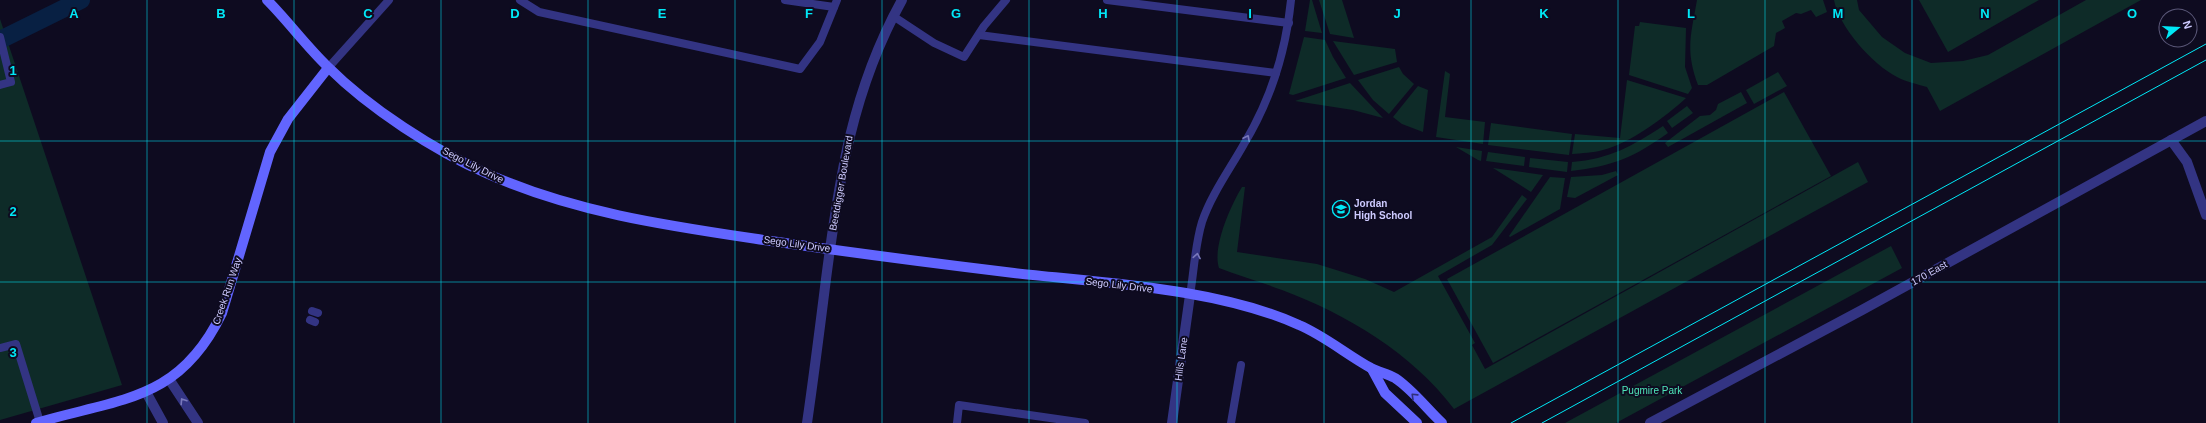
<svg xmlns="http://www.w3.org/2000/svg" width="2206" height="423" font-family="Arial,sans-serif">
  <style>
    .green { fill: #0e2b28 }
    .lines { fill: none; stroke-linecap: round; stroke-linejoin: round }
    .canal { stroke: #082043; stroke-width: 18 }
    .lane { stroke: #333483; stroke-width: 8 }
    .street { stroke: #333483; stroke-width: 10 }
    .secondary { stroke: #6265ff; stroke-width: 10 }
    .tram { stroke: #00e8f6; stroke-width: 1 }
    .oneway { stroke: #7978bb }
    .oneway2 { stroke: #302f79 }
    .grid { fill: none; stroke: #00e8f6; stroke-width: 1; stroke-opacity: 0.55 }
    .labels { text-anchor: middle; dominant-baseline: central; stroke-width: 4; stroke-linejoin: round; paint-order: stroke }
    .street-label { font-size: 10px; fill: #cecbff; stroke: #0e0b20 }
    .poi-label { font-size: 10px; font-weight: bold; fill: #cecbff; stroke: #0e0b20; text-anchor: start }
    .park-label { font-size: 10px; fill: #4fe6ba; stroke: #0e0b20 }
    .grid-label { font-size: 13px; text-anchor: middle; font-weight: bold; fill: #00e8f6; stroke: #0e0b20; stroke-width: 4; stroke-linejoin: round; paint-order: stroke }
  </style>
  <rect width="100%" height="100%" fill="#0e0b20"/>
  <g class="green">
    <polygon points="1310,0 1312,0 1322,33 1305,31"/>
    <polygon points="1319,0 1342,0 1354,38 1330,34"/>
    <path d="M1697,0H1823L1827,12L1816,17L1811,10L1801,14L1796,13L1782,21L1785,28L1776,33L1774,46L1707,85H1698C1685,50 1691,35 1697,0Z"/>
    <path d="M1834,0H1857L1859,10L1882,37L1905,53L1931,63L1963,61L1988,55L2086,0H2141L1940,111L1927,87C1917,84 1906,82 1897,77C1872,64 1839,27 1834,0Z"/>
    <polygon points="1919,0 2039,0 1948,52"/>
    <polygon points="0,19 122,385 0,420"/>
    <polygon points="1640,22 1686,28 1685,67 1692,88 1688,94 1629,75 1635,26 1639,26"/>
    <polygon points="1304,37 1325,40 1333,57 1346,78 1293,95 1289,94"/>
    <polygon points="1333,41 1395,49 1397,62 1354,75"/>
    <polygon points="1399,67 1403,74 1414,84 1389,114 1373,100 1358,80"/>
    <polygon points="1445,71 1450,74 1445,117 1485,122 1483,144 1436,137"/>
    <polygon points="1778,72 1787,86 1754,104 1746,90"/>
    <path d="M1627,80L1686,98C1665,117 1631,143 1603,150C1593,153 1582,153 1572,154L1575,134L1620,138Z"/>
    <polygon points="1350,83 1383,118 1353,110 1295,101"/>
    <polygon points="1418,86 1428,90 1423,132 1402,124 1393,117"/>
    <polygon points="1741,92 1747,103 1668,147 1665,143 1700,116 1710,115 1716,110 1718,104"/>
    <polygon points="1784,92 1831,176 1493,363 1447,279"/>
    <polygon points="1687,106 1693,113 1672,128 1667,121"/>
    <polygon points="1491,123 1572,134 1569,155 1488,145"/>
    <path d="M1663,126L1668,133C1633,158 1613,166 1571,171L1572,162C1610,159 1632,146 1663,126Z"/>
    <polygon points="1456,147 1482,151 1481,161 1478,160"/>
    <polygon points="1488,152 1525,157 1524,166 1486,161"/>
    <polygon points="1530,158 1568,162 1567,172 1529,167"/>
    <path d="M1858,162L1868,182L1454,409C1412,353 1346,314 1282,290C1261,282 1239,276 1219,268C1212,247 1231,205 1242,187H1245L1237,252L1317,264L1365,279L1394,292L1492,237L1522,195L1527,199L1492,245L1438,276L1475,343L1472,345L1485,369Z"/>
    <polygon points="1493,168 1543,175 1531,192"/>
    <polygon points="1616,171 1618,175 1575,198 1567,197 1571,177 1602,175"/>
    <polygon points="1550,177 1565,178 1560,209 1510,237 1509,236"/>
    <polygon points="1891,246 1902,268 1616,423 1565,423"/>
  </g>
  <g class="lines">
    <polyline class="canal" points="0,40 81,0"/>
    <g class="lane">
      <polyline points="520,0 539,12 800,69 820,42 837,0"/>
      <polyline points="785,0 834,7"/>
      <polyline points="1107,0 1289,23"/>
      <polyline points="893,16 934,43 964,57 984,26 1006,0"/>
      <polyline points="979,35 1276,73"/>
      <polyline points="0,37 11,82 0,85"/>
      <polyline points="328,68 389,0"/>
      <path d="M1190,295C1194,271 1195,245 1202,222C1211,195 1230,169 1244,144C1270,101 1286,50 1291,0"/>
      <polyline points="312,311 318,313"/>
      <polyline points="310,320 315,322"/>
      <polyline points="0,348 16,344 40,422"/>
      <polyline points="957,423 959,405 1085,423"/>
      <polyline points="1231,423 1241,365"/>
    </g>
    <g class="street">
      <polyline points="2171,140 2187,162 2206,215"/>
      <polyline points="169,379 198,423"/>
      <polyline points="146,392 163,423"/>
      <path d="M807,423C814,375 820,327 826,279C839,179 852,90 902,0"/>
      <polyline points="1172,423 1190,295"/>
      <polyline points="1650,423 1862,310 2206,121"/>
    </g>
    <g class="secondary">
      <path d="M267,0C288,21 306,46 328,67C369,108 435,151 488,174C576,213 670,226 764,240C847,252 931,263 1014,273C1103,283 1218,288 1299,325C1325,336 1347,355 1371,368C1379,372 1388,374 1395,378C1412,389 1427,409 1442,423"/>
      <polyline points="1372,369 1385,393 1417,423"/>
      <path d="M36,423C120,398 179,402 222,313L270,152L288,119L328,68"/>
    </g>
    <g class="tram">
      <polyline points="1511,423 2206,44"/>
      <polyline points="1542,423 2206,60"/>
    </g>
  </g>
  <defs><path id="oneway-chevron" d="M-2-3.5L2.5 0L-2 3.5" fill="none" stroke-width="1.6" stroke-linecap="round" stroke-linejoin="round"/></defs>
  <g class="oneway">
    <use href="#oneway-chevron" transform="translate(1247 138) rotate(-63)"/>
    <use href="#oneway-chevron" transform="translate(1197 256) rotate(-80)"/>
    <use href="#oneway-chevron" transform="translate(183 401) rotate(-123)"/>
  </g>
  <use class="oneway2" href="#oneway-chevron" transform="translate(1414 396) rotate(-136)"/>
  <path class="grid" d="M147,0V423M294,0V423M441,0V423M588,0V423M735,0V423M882,0V423M1029,0V423M1177,0V423M1324,0V423M1471,0V423M1618,0V423M1765,0V423M1912,0V423M2059,0V423M0,141H2206M0,282H2206"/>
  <defs>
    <symbol id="school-ring" viewBox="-11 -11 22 22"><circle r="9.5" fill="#0e0b20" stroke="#00e8f6" stroke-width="1.5"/><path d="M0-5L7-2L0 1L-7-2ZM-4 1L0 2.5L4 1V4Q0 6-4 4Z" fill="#00e8f6"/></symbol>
  </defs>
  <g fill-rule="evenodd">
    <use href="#school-ring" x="1331" y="199" width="20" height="20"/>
  </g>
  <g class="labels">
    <g class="street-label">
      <text transform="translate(473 165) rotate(27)">Sego Lily Drive</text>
      <text transform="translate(841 183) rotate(-80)">Beetdigger Boulevard</text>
      <text transform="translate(797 244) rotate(8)">Sego Lily Drive</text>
      <text transform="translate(1929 273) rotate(-29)">170 East</text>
      <text transform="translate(1119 285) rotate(7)">Sego Lily Drive</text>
      <text transform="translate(227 291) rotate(-71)">Creek Run Way</text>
      <text transform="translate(1181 359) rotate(-82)">Hills Lane</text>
    </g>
    <g class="poi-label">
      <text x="1354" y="203">Jordan<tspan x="1354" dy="12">High School</tspan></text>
    </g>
    <g class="park-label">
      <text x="1652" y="390">Pugmire Park</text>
    </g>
  </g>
  <g class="grid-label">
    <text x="74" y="18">A</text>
    <text x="221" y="18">B</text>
    <text x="368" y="18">C</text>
    <text x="515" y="18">D</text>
    <text x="662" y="18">E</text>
    <text x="809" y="18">F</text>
    <text x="956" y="18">G</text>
    <text x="1103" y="18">H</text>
    <text x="1250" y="18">I</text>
    <text x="1397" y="18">J</text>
    <text x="1544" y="18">K</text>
    <text x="1691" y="18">L</text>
    <text x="1838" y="18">M</text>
    <text x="1985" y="18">N</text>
    <text x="2132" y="18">O</text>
    <text x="13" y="75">1</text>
    <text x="13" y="216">2</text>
    <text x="13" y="357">3</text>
  </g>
  <g transform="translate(2178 28) rotate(72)"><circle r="19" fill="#0e0b20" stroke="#5b5879"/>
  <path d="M0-3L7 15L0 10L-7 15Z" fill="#00e8f6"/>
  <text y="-6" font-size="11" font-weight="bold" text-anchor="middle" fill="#cecbff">N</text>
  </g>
</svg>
